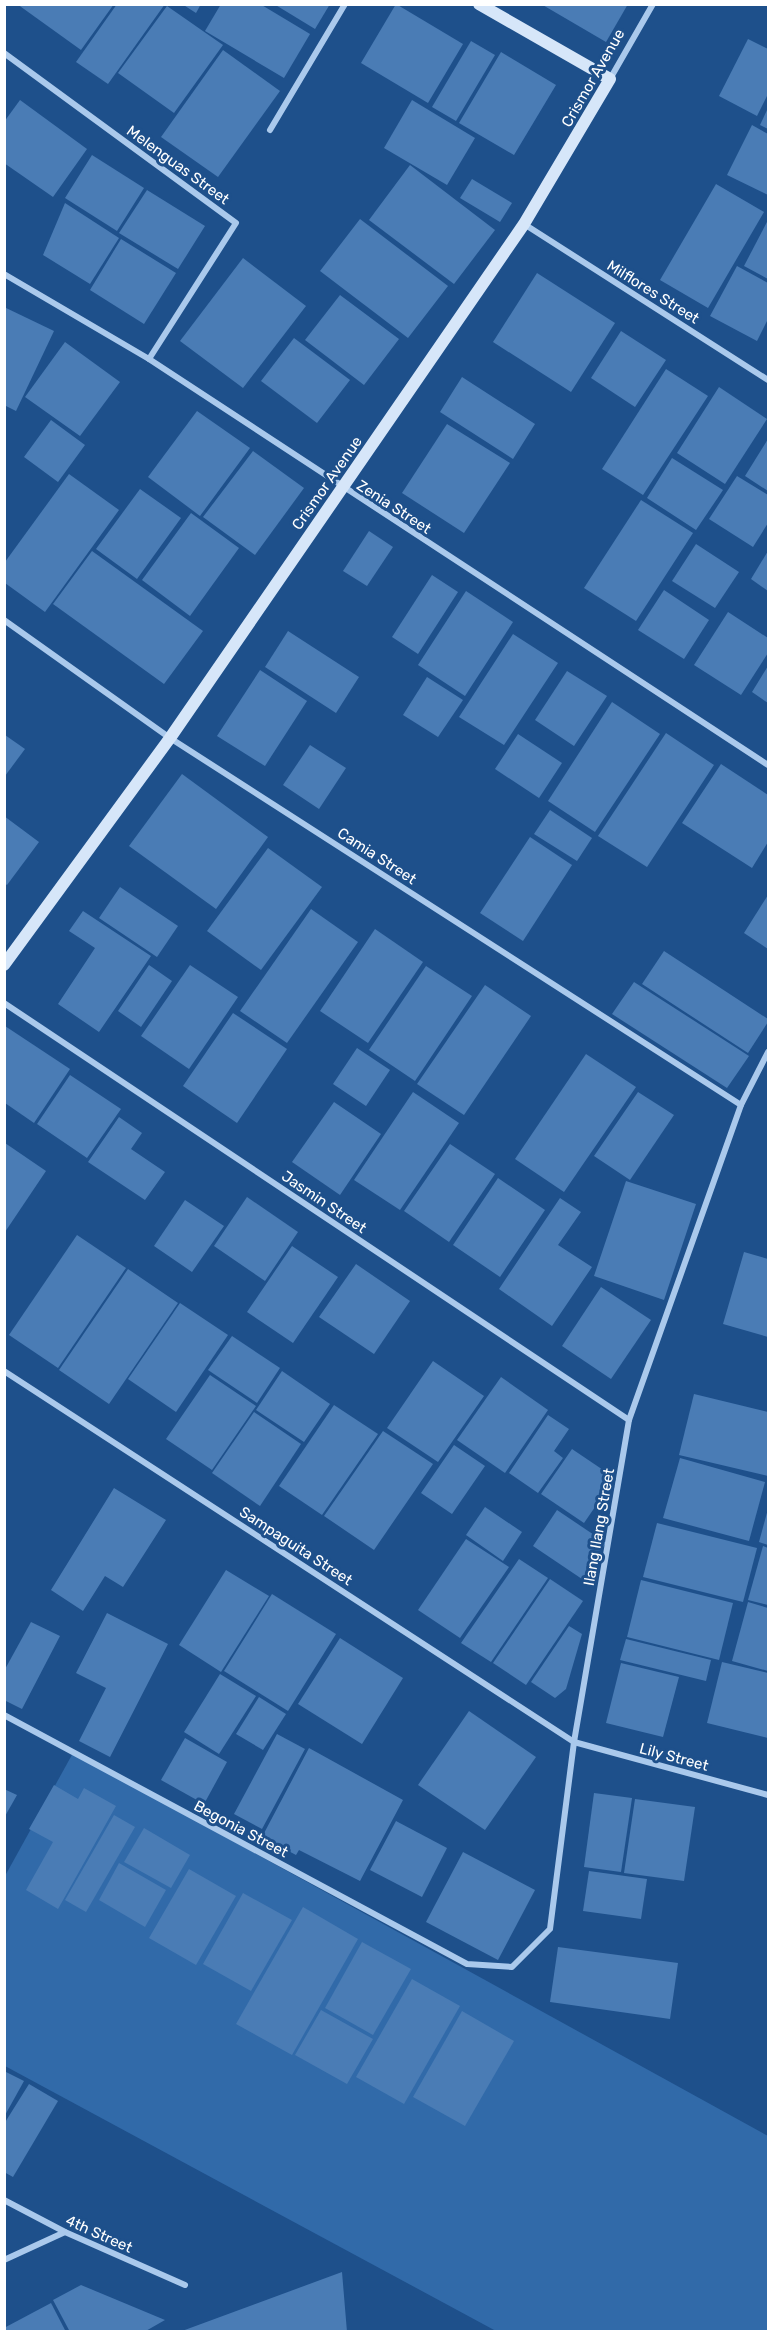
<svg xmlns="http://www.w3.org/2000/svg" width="773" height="2336" font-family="Rubik,sans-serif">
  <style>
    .green { fill: #316aa9 }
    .building { fill: #4a7cb5 }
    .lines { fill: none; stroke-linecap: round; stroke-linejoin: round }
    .street { stroke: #aac9ec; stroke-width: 6 }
    .secondary { stroke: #d6e6f9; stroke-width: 12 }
    .labels { text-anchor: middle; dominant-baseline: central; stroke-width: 6; stroke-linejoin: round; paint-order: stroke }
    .street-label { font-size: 15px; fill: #fff; stroke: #1e508b }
  </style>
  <rect width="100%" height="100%" fill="#1e508b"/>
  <polygon class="green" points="73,1753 768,2136 768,2331 496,2331 5,2066 5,1876"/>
  <g class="building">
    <polygon points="17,4 114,4 81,50"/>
    <polygon points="117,4 165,4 108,84 76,62"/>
    <polygon points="182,4 201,4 196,13"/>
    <polygon points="221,4 260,4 310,34 284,78 205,31"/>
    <polygon points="274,4 330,4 315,29"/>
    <polygon points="396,4 463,44 428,103 361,63"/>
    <polygon points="541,4 628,4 606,42"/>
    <polygon points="167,6 223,45 174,113 118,73"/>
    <polygon points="748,39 768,49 768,94 757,116 719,96"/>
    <polygon points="471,41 495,55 456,121 432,107"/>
    <polygon points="223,50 280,91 218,177 161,137"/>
    <polygon points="501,52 556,85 514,155 459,123"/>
    <polygon points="20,100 87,149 53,197 4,163 4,122"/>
    <polygon points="412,100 475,138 447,185 384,148"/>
    <polygon points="768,108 768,129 760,125"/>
    <polygon points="752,125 768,134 768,195 727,175"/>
    <polygon points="92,155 144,188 117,231 65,198"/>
    <polygon points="410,165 495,230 454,284 369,220"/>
    <polygon points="472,179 512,203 500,222 460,198"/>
    <polygon points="716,184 764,212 708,308 660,280"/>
    <polygon points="147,190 205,226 178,269 119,233"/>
    <polygon points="65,203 119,238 90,284 43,255"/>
    <polygon points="360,219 448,286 408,338 320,271"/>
    <polygon points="768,220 768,279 744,266"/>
    <polygon points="121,239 176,273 144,324 90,290"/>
    <polygon points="243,258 306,306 243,388 180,341"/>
    <polygon points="737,266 768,283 768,319 757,341 710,316"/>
    <polygon points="537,273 615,323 571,392 493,342"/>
    <polygon points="340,295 399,339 364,385 305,340"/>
    <polygon points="4,307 54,331 16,411 4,405"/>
    <polygon points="621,331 666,360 635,407 591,378"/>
    <polygon points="294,338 350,380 317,423 261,381"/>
    <polygon points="65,342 120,382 80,436 25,397"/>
    <polygon points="666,369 708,396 643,495 602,469"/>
    <polygon points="462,377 535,424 513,459 440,412"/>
    <polygon points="719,387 767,419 725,484 677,453"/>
    <polygon points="197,411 250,448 200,516 148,477"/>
    <polygon points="51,420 85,445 58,482 24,457"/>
    <polygon points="447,424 510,463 464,533 402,493"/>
    <polygon points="768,439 768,491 745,476"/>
    <polygon points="253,451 304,488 255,555 203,517"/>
    <polygon points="672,458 723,490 696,530 647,498"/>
    <polygon points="69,474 119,510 45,612 5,583 5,562"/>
    <polygon points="737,476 768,495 768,523 753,547 709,519"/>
    <polygon points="140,489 181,518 137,579 96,549"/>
    <polygon points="641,500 693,533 636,621 584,588"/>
    <polygon points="191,513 239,548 190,616 142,580"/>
    <polygon points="369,531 393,547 367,586 343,571"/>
    <polygon points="696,544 739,572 715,608 672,581"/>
    <polygon points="92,551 203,631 164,684 53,604"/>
    <polygon points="768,551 768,591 751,579"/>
    <polygon points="432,575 458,592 418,654 392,637"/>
    <polygon points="664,590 709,620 684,659 638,630"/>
    <polygon points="466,591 513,622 465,696 418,665"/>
    <polygon points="728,612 768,638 768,653 741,695 694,665"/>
    <polygon points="288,631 359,677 336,713 265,667"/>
    <polygon points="513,634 558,663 504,745 459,717"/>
    <polygon points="768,666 768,703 752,692"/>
    <polygon points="260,670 307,701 265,766 217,736"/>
    <polygon points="567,671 607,696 574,746 535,720"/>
    <polygon points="427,677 463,700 438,737 403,715"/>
    <polygon points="612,702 660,734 595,832 548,801"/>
    <polygon points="666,733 714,765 647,867 598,836"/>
    <polygon points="518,734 562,763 539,798 495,769"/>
    <polygon points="5,735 25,749 5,776"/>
    <polygon points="310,745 346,768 319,809 283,785"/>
    <polygon points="721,764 768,795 768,842 752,868 682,823"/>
    <polygon points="182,774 268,837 216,909 129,846"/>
    <polygon points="550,810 592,838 577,861 534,834"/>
    <polygon points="4,816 39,842 7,885 4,883"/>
    <polygon points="530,837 572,865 523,941 480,913"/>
    <polygon points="268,848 322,887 261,970 207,931"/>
    <polygon points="120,887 178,926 157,957 99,918"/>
    <polygon points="768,895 768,949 744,933"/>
    <polygon points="311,909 358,942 287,1043 240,1011"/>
    <polygon points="83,911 151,956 99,1032 58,1004 95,948 69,931"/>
    <polygon points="375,929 423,962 368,1043 320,1011"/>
    <polygon points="664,951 768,1019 768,1022 748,1053 642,984"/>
    <polygon points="149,965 172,981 141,1027 118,1011"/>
    <polygon points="190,965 238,997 189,1069 141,1036"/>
    <polygon points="426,966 472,996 415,1081 369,1050"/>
    <polygon points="634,982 749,1056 727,1088 612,1014"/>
    <polygon points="485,985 531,1016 464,1115 417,1084"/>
    <polygon points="233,1013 287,1049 237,1123 183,1086"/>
    <polygon points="5,1026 70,1069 34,1123 5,1103"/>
    <polygon points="357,1048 390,1070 366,1106 333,1084"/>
    <polygon points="586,1054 636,1087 564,1192 515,1159"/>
    <polygon points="70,1075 121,1109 87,1158 37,1124"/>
    <polygon points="413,1092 459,1123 400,1210 354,1180"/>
    <polygon points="638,1092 674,1115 630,1180 594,1156"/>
    <polygon points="334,1102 381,1134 340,1195 292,1162"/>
    <polygon points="119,1117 142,1133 131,1149 165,1172 145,1200 88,1162"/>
    <polygon points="5,1143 46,1171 5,1232"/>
    <polygon points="450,1144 495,1174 449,1242 404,1211"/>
    <polygon points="498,1178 545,1210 500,1277 453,1245"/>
    <polygon points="626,1181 696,1204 664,1300 594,1276"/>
    <polygon points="247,1197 298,1232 265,1281 214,1246"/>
    <polygon points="560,1198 581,1212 558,1245 592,1267 552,1326 499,1289"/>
    <polygon points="185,1200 224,1226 192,1272 154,1246"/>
    <polygon points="77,1235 126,1268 58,1368 9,1335"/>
    <polygon points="292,1246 338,1277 293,1343 247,1312"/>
    <polygon points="744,1252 768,1259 768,1337 723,1324"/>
    <polygon points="356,1264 410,1301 374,1354 319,1317"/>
    <polygon points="128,1269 178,1303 109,1404 59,1370"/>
    <polygon points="601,1287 651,1320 611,1379 562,1346"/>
    <polygon points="180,1303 228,1335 176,1412 128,1379"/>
    <polygon points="232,1336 280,1368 257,1403 208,1370"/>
    <polygon points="433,1361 484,1396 438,1462 387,1428"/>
    <polygon points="282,1371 330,1404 304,1442 256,1410"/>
    <polygon points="210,1375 256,1406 212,1470 166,1439"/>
    <polygon points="501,1377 548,1410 505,1473 457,1440"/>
    <polygon points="694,1394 768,1412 768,1476 679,1455"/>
    <polygon points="334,1405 378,1434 322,1515 279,1486"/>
    <polygon points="254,1412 301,1444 260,1506 212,1473"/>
    <polygon points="548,1415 569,1429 554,1451 563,1458 538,1493 509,1473"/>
    <polygon points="383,1431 433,1464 374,1550 324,1516"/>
    <polygon points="454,1445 485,1466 452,1514 421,1493"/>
    <polygon points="572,1449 615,1478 584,1523 541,1494"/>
    <polygon points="680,1458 765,1482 749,1541 663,1518"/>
    <polygon points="114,1488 166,1520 123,1587 105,1576 83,1611 51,1590"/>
    <polygon points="485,1507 522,1532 503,1561 466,1535"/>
    <polygon points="768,1509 768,1545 759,1542"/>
    <polygon points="557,1510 606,1543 582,1579 533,1546"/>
    <polygon points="657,1523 757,1548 743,1602 643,1577"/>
    <polygon points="466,1539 509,1567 460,1638 418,1610"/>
    <polygon points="763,1546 768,1548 768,1605 748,1600"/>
    <polygon points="519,1559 548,1578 491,1662 461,1643"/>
    <polygon points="226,1570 269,1596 221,1672 179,1645"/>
    <polygon points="550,1579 583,1601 526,1685 493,1663"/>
    <polygon points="641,1580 733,1603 719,1660 627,1637"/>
    <polygon points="272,1594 336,1634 288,1711 224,1671"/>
    <polygon points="748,1602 768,1608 768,1671 732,1661"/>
    <polygon points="107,1613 168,1644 110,1757 79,1741 106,1688 76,1673"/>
    <polygon points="31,1622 60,1636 22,1709 4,1700 4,1671"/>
    <polygon points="569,1626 582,1634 566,1689 555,1698 531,1682"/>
    <polygon points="340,1638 403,1678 362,1744 298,1704"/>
    <polygon points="626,1639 711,1660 706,1681 620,1660"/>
    <polygon points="722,1662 768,1673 768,1738 707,1723"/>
    <polygon points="621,1663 679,1677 663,1737 606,1723"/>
    <polygon points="220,1674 256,1696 219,1754 184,1732"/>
    <polygon points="259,1697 286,1714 263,1750 236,1734"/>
    <polygon points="469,1711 536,1757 485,1830 418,1785"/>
    <polygon points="277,1734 305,1749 262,1829 234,1814"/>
    <polygon points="185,1738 227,1762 204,1804 161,1780"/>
    <polygon points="309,1748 403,1800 360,1881 299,1850 296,1855 262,1837"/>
    <polygon points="54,1785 78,1799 84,1788 116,1806 58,1909 26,1890 53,1842 29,1829"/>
    <polygon points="4,1789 17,1795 4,1818"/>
    <polygon points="594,1793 632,1798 621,1872 584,1867"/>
    <polygon points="635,1799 695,1807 684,1881 624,1873"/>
    <polygon points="114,1815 135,1827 86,1912 65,1900"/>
    <polygon points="396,1821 447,1848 422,1897 370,1870"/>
    <polygon points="144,1828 190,1855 171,1888 124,1862"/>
    <polygon points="463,1852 535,1890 498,1960 426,1922"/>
    <polygon points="119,1863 166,1890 145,1927 99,1900"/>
    <polygon points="189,1869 236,1896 196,1965 149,1938"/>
    <polygon points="589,1871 647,1879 641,1919 583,1911"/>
    <polygon points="243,1893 292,1920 251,1991 203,1964"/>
    <polygon points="303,1907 358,1939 292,2055 236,2024"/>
    <polygon points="362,1942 411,1969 373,2035 325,2008"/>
    <polygon points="558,1947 678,1963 670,2019 550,2002"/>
    <polygon points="412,1979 460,2006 404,2104 356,2077"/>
    <polygon points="321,2010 373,2039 347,2084 295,2055"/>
    <polygon points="462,2011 514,2041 465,2126 413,2097"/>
    <polygon points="4,2071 24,2081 4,2117"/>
    <polygon points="29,2084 58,2101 13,2177 4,2172 4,2124"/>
    <polygon points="342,2272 347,2332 182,2332 182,2331"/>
    <polygon points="81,2285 165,2320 144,2332 70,2332 53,2300"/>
    <polygon points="51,2303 66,2332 4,2332 4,2328"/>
  </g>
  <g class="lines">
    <g class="street">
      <polyline points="4,53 236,223 149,359"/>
      <polyline points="610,79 653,4"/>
      <polyline points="270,130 345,4"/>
      <polyline points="524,224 768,380"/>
      <polyline points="4,274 149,359 768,765"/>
      <polyline points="4,620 170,738 741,1105"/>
      <polyline points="4,1003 629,1420"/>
      <polyline points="4,1371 574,1742 768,1795"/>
      <polyline points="4,1715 467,1964 512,1967 550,1929 574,1742 629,1420 741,1105 768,1052"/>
      <polyline points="4,2200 65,2232 185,2285"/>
      <polyline points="4,2260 65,2232"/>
    </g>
    <polyline class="secondary" points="4,965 170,738 524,224 610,79 479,4"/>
  </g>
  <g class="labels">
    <g class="street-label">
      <text transform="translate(593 78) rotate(-60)">Crismor Avenue</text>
      <text transform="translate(178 165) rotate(36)">Melenguas Street</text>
      <text transform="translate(653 292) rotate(32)">Milflores Street</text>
      <text transform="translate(327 483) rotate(-55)">Crismor Avenue</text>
      <text transform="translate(394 507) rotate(33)">Zenia Street</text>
      <text transform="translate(377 856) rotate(33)">Camia Street</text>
      <text transform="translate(324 1202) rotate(34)">Jasmin Street</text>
      <text transform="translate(599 1527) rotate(-80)">Ilang Ilang Street</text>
      <text transform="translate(296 1546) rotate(33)">Sampaguita Street</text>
      <text transform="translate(674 1757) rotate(15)">Lily Street</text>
      <text transform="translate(241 1829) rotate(28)">Begonia Street</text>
      <text transform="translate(99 2234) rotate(24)">4th Street</text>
    </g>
  </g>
  <rect width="773" height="2336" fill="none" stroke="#ffffff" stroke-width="12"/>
</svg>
